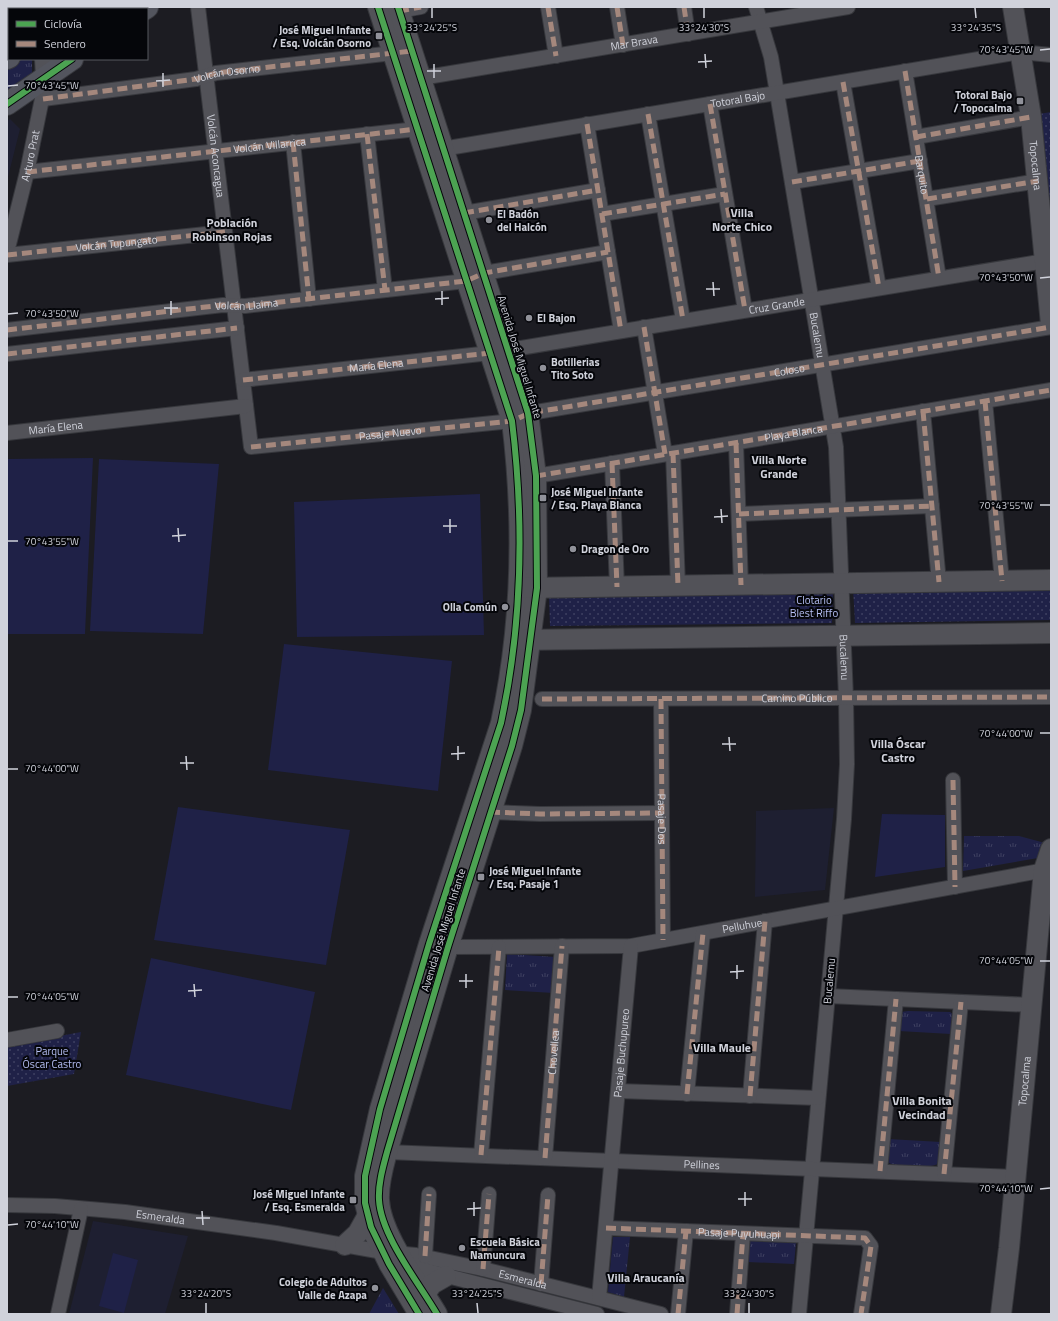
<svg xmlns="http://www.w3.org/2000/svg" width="1058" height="1321" font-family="'Titillium Web',sans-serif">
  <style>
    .built { fill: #1e1f31 }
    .grass { fill: url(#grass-tufts) }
    .park { fill: url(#park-dots) }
    .pitch { fill: #1f2147 }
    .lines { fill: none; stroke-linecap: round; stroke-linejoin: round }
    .street-casing { stroke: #37383d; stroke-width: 16 }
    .secondary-casing { stroke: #37383d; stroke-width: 22 }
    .primary-casing { stroke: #37383d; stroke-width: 24 }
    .street { stroke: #525258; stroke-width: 14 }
    .secondary { stroke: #525258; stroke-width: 20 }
    .primary { stroke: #53555e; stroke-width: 22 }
    .quiet { stroke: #a5887d; stroke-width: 5; stroke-dasharray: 10 5; stroke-linecap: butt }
    .cycleway-casing { stroke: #05060a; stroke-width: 8 }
    .cycleway { stroke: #4ca352; stroke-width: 6 }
    .ticks { fill: none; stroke: #d0d2db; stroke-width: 1.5 }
    .poi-dot { fill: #91929a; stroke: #05060a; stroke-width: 1.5 }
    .labels { text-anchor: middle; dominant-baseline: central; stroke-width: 4; stroke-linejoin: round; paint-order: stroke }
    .poi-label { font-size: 11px; font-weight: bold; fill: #d0d2db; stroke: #05060a; text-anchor: start }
    .street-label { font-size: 11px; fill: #d0d2db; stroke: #05060a }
    .park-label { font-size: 11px; fill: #b6bff4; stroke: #05060a }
    .neighbourhood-label { font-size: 12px; font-weight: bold; fill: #d0d2db; stroke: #05060a }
    .ticks-label { font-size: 10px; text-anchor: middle; fill: #d0d2db; stroke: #05060a; stroke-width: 4; stroke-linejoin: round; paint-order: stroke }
  </style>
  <defs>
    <pattern id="grass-tufts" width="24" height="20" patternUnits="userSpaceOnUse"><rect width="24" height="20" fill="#1f2147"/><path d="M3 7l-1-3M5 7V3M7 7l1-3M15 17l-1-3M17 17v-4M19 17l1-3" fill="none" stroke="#3e4061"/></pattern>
    <pattern id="park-dots" width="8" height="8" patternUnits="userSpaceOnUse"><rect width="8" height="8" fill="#1f2147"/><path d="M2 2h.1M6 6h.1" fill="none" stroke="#3e4061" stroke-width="1.8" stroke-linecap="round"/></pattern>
  </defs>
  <rect width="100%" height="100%" fill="#1c1c22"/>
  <g class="built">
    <polygon points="10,119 20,129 7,181 7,121"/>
    <polygon points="834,808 825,890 755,897 756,811"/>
    <polygon points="93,1221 188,1236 165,1314 69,1314"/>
  </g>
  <g class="grass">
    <polygon points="21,59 32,59 32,77 7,94 7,69"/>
    <polygon points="964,836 1019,836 1045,843 1038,858 963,871"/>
    <polygon points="507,954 556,957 554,993 505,990"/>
    <polygon points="908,1011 950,1012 954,1015 951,1034 899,1031 901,1012"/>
    <path d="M888,1139L941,1142L938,1164C925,1169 899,1169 887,1162Z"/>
    <polygon points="613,1237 630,1237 624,1297 608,1292"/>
    <polygon points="749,1239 796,1243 794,1264 748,1262"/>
    <polygon points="383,1288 399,1314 369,1314"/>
  </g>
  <g class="park">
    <polygon points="1051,112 1051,234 1039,114"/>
    <polygon points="1051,586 1051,620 855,623 853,588"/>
    <polygon points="833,588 832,623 550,626 549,595"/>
    <polygon points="81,1032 74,1074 7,1086 7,1046"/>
  </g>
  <g class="pitch">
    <polygon points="93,458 85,634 7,634 7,459"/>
    <polygon points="99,459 219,464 203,634 90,631"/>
    <polygon points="480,494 484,635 297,637 294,502"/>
    <polygon points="284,644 452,661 438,791 268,770"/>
    <polygon points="178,807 350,830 326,965 154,940"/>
    <polygon points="882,814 945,815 945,867 875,877"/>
    <polygon points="151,958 315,992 291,1110 126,1075"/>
    <polygon points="113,1253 138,1260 124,1313 99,1306"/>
  </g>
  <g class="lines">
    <defs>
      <g id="street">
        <path id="s1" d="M198,7L251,447L512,421L530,413L1051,327"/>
        <polyline points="548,7 556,56"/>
        <polyline points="617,7 623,45"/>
        <polyline points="684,7 688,34"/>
        <path id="s2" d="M756,7L771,57L836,447L846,698L847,764L844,819L799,1314"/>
        <polyline points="399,11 421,7"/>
        <path id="s3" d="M905,71L939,278"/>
        <path id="s4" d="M421,78L848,7"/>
        <polyline points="843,82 879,288"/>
        <polyline points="43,99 196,79 216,73 402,52"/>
        <polyline points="710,104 745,310"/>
        <polyline points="648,114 683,320"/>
        <polyline points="587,124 621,331"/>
        <polyline points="367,134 385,290"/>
        <polyline points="916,137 1031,117"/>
        <polyline points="293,142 309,299"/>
        <path id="s5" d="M436,150L1020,52L1051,55"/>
        <polyline points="27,172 417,129"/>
        <polyline points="792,182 920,161"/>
        <polyline points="927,199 1038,181"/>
        <polyline points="464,213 598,190"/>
        <polyline points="602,214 725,194"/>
        <path id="s6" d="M7,252L27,172L44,89"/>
        <polyline points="7,255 225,232"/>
        <polyline points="644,327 665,454"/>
        <path id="s7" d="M7,330L223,305L245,306L466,281L484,273L608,252"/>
        <polyline points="7,354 237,328"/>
        <path id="s8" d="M243,380L490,353L1045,261"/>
        <polyline points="985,401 1002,581"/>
        <polyline points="923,411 939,582"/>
        <path id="s9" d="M7,433L246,406"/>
        <polyline points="736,443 741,585"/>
        <polyline points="673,453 678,586"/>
        <polyline points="612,463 617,587"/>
        <path id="s10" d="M536,476L1051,390"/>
        <polyline points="739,514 932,506"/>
        <polyline points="542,699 1051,697"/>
        <path id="s11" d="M661,699L663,940"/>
        <polyline points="953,780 955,887"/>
        <polyline points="490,812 540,814 662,813"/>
        <path id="s12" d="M439,946L448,947L631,946L1051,869"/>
        <polyline points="828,996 1032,1005"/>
        <polyline points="7,1040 57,1031"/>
        <polyline points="618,1091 818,1098"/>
        <polyline points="687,1094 703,933"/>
        <polyline points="750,1096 765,921"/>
        <path id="s13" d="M387,1152L1016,1177"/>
        <polyline points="481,1155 499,947"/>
        <path id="s14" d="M545,1158L562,946"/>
        <polyline points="880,1171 896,999"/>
        <polyline points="944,1174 961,1002"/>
        <path id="s15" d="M7,1205L55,1206L125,1212L276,1233L383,1252L416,1255L483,1269L661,1314"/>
        <polyline points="606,1228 865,1238 871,1246 861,1314"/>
        <polyline points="425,1256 429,1194"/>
        <polyline points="402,1263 408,1266 597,1314"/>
        <polyline points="483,1269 489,1194"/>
        <polyline points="541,1284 548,1195"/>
        <path id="s16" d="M599,1298L631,946"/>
        <polyline points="58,1314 81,1209"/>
        <polyline points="678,1314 686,1231"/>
        <polyline points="737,1314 743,1234"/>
      </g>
      <g id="secondary">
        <polyline points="39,7 39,9"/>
        <path d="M378,7L512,421C524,520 522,625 501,723L429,944L380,1109L365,1176V1203L371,1227L389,1264L419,1314"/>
        <path d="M398,7L528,413L536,476L537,588L521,710L512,746L448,947L387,1152C383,1167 378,1184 379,1200C381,1236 419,1283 437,1314"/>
        <path id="s17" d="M1013,7L1031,117L1051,324"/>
        <polyline points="45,59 46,77"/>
        <polyline points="523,588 1051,580"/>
        <polyline points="518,640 1051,633"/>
        <polyline points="345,1245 358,1233 367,1217"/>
        <polyline points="425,1294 432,1284 446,1276"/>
        <path id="s18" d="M1001,1314L1009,1248L1044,870L1051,849"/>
      </g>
      <g id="primary">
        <polyline points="78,9 81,7"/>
        <polyline points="144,9 147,7"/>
        <polyline points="7,58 9,57"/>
        <polyline points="7,104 72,59"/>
      </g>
    </defs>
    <use href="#street" class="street-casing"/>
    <use href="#secondary" class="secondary-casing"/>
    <use href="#primary" class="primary-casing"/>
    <use href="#street" class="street"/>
    <use href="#secondary" class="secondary"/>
    <use href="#primary" class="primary"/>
    <g class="quiet">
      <polyline points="548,7 556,56"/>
      <polyline points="617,7 623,45"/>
      <polyline points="684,7 688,34"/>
      <polyline points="399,11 421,7"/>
      <polyline points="905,71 939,278"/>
      <polyline points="843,82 879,288"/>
      <path id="s19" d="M43,99L196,79L216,73L412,51"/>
      <polyline points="710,104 745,310"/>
      <polyline points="648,114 683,320"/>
      <polyline points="587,124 621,331"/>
      <polyline points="367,134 385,290"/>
      <polyline points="916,137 1031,117"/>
      <polyline points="293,142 309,299"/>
      <path id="s20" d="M27,172L417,129"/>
      <polyline points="792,182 920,161"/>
      <polyline points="927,199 1038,181"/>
      <polyline points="464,213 598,190"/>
      <polyline points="602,214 725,194"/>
      <path id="s21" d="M7,255L225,232"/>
      <polyline points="644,327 665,454"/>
      <polyline points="7,330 223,305 245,306 466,281 484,273 608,252"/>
      <polyline points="7,354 237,328"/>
      <polyline points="243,380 490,353"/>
      <polyline points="985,401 1002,581"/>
      <polyline points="923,411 939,582"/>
      <polyline points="736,443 741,585"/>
      <polyline points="251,447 512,421 530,413 1051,327"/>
      <polyline points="673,453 678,586"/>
      <polyline points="612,463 617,587"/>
      <polyline points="536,476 1051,390"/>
      <polyline points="739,514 932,506"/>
      <path id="s22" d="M542,699L1051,697"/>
      <polyline points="661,699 663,940"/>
      <polyline points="953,780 955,887"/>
      <polyline points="490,812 540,814 662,813"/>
      <polyline points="687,1094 703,933"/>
      <polyline points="750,1096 765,921"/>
      <polyline points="481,1155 499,947"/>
      <polyline points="545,1158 562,946"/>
      <polyline points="880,1171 896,999"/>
      <polyline points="944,1174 961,1002"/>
      <path id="s23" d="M606,1228L865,1238L871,1246L861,1314"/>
      <polyline points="425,1256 429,1194"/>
      <polyline points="483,1269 489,1194"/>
      <polyline points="541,1284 548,1195"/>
      <polyline points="678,1314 686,1231"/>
      <polyline points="737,1314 743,1234"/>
    </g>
    <defs>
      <g id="cycleway">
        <path d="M378,7L512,421C524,520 522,625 501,723L429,944L380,1109L365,1176V1203L371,1227L389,1264L419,1314"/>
        <path d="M398,7L528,413L536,476L537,588L521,710L512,746L448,947L387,1152C383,1167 378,1184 379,1200C381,1236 419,1283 437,1314"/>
        <polyline points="7,104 72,59"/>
      </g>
    </defs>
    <use href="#cycleway" class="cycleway-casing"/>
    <use href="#cycleway" class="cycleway"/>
  </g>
  <path class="ticks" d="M432,8V18M704,8V18M975,8L976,18M1040,50L1050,49M705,54L706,68M698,62L712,61M434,64V78M427,71H441M163,73V87M156,81L170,80M8,86L18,85M1040,278L1050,277M713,282L714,296M706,289H720M442,291V305M435,299L449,298M171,301V315M164,308H178M8,314L18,313M1040,505H1050M721,509L722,523M714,517L728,516M450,519V533M443,526H457M178,528L179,542M172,536L186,535M8,541H18M1040,733H1050M729,737L730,751M722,744H736M458,746V760M451,754L465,753M186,756L187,770M180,763H194M8,769H18M1040,961H1050M737,965V979M730,972L744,971M466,974V988M459,981H473M194,984L195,997M188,991L202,990M8,997H18M1040,1189L1050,1188M745,1192V1206M738,1199H752M474,1202V1216M467,1209L481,1208M202,1211L203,1225M196,1218H210M8,1225L18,1224M206,1303V1313M477,1303L478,1313M749,1303V1313"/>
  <g class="poi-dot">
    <rect x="375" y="32" width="8" height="8" rx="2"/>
    <rect x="1016" y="97" width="8" height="8" rx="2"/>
    <circle cx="489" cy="220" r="4"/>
    <circle cx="529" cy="318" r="4"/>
    <circle cx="543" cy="368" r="4"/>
    <rect x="539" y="494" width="8" height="8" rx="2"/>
    <circle cx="573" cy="549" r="4"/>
    <circle cx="505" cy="607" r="4"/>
    <rect x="477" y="873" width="8" height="8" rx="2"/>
    <rect x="349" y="1196" width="8" height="8" rx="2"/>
    <circle cx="462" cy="1248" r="4"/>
    <circle cx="375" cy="1288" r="4"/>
  </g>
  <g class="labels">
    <g class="poi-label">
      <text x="371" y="30" text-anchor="end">José Miguel Infante<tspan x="371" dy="13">/ Esq. Volcán Osorno</tspan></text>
      <text x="1012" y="95" text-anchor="end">Totoral Bajo<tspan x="1012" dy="13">/ Topocalma</tspan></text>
      <text x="497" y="214">El Badón<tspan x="497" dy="13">del Halcón</tspan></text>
      <text x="537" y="318">El Bajon</text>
      <text x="551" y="362">Botillerias<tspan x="551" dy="13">Tito Soto</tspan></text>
      <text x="551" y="492">José Miguel Infante<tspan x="551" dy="13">/ Esq. Playa Blanca</tspan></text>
      <text x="581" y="549">Dragon de Oro</text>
      <text x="497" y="607" text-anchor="end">Olla Común</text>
      <text x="489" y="871">José Miguel Infante<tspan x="489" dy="13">/ Esq. Pasaje 1</tspan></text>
      <text x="345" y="1194" text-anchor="end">José Miguel Infante<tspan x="345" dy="13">/ Esq. Esmeralda</tspan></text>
      <text x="470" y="1242">Escuela Básica<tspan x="470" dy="13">Namuncura</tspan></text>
      <text x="367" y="1282" text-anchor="end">Colegio de Adultos<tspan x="367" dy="13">Valle de Azapa</tspan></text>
    </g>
    <g class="street-label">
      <text stroke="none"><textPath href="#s4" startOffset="216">Mar Brava</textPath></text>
      <text stroke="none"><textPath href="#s19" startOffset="186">Volcán Osorno</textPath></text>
      <text stroke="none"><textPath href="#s5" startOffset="306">Totoral Bajo</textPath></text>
      <text stroke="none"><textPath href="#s20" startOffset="244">Volcán Villarrica</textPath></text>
      <text stroke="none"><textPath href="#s6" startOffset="99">Arturo Prat</textPath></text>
      <text stroke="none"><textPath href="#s1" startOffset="150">Volcán Aconcagua</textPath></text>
      <text stroke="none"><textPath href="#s17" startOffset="160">Topocalma</textPath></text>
      <text stroke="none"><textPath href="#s3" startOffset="105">Barquito</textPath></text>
      <text stroke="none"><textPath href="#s21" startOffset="110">Volcán Tupungato</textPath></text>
      <text stroke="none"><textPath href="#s7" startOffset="241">Volcán Llaima</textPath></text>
      <text stroke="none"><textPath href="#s8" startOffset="539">Cruz Grande</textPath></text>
      <text stroke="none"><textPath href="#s2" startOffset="334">Bucalemu</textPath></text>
      <text transform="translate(520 357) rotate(73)">Avenida José Miguel Infante</text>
      <text stroke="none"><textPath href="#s8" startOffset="134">María Elena</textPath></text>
      <text stroke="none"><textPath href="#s1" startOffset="988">Coloso</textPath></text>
      <text stroke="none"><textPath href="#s9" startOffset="49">María Elena</textPath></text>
      <text stroke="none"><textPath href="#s10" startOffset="261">Playa Blanca</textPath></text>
      <text stroke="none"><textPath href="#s1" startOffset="583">Pasaje Nuevo</textPath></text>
      <text stroke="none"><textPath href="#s2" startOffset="658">Bucalemu</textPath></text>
      <text stroke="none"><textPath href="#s22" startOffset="255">Camino Público</textPath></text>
      <text stroke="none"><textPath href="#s11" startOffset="120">Pasaje Dos</textPath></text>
      <text stroke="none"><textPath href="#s12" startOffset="305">Pelluhue</textPath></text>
      <text transform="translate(443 930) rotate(-73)">Avenida José Miguel Infante</text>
      <text transform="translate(829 981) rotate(-85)">Bucalemu</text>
      <text stroke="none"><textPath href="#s14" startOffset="106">Chovellea</textPath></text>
      <text stroke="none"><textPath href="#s16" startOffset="246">Pasaje Buchupureo</textPath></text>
      <text stroke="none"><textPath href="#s18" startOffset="234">Topocalma</textPath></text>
      <text stroke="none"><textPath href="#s13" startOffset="315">Pellines</textPath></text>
      <text stroke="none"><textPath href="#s15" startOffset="154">Esmeralda</textPath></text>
      <text stroke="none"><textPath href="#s23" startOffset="133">Pasaje Puyuhuapi</textPath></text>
      <text stroke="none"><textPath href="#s15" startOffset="522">Esmeralda</textPath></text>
    </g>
    <g class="park-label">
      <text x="814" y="600">Clotario<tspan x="814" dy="13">Blest Riffo</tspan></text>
      <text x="52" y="1051">Parque<tspan x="52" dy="13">Óscar Castro</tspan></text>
    </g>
    <g class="neighbourhood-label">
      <text x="742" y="212">Villa<tspan x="742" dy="14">Norte Chico</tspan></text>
      <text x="232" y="222">Población<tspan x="232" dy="14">Robinson Rojas</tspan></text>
      <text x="779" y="459">Villa Norte<tspan x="779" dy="14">Grande</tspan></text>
      <text x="898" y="743">Villa Óscar<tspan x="898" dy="14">Castro</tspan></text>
      <text x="722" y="1047">Villa Maule</text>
      <text x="922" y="1100">Villa Bonita<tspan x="922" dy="14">Vecindad</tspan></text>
      <text x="646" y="1277">Villa Araucanía</text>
    </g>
  </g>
  <g class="ticks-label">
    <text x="432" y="31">33°24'25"S</text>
    <text x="704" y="31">33°24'30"S</text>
    <text x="976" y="31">33°24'35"S</text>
    <text x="1006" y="53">70°43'45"W</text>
    <text x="52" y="89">70°43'45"W</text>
    <text x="1006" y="281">70°43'50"W</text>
    <text x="52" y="317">70°43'50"W</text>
    <text x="1006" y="509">70°43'55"W</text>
    <text x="52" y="545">70°43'55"W</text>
    <text x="1006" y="737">70°44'00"W</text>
    <text x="52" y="772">70°44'00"W</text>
    <text x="1006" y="964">70°44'05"W</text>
    <text x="52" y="1000">70°44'05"W</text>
    <text x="1006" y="1192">70°44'10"W</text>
    <text x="52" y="1228">70°44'10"W</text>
    <text x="206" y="1297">33°24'20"S</text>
    <text x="477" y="1297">33°24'25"S</text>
    <text x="749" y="1297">33°24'30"S</text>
  </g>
  <rect width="1058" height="1321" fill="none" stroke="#d0d2db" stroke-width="16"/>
  <rect x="8" y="8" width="140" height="52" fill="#05060a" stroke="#56585e"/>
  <rect x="16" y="21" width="20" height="6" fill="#4ca352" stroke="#56585e"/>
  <text x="44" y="28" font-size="12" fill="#d0d2db">Ciclovía</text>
  <rect x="16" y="41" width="20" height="6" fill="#a5887d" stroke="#56585e"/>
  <text x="44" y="48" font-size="12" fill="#d0d2db">Sendero</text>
</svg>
